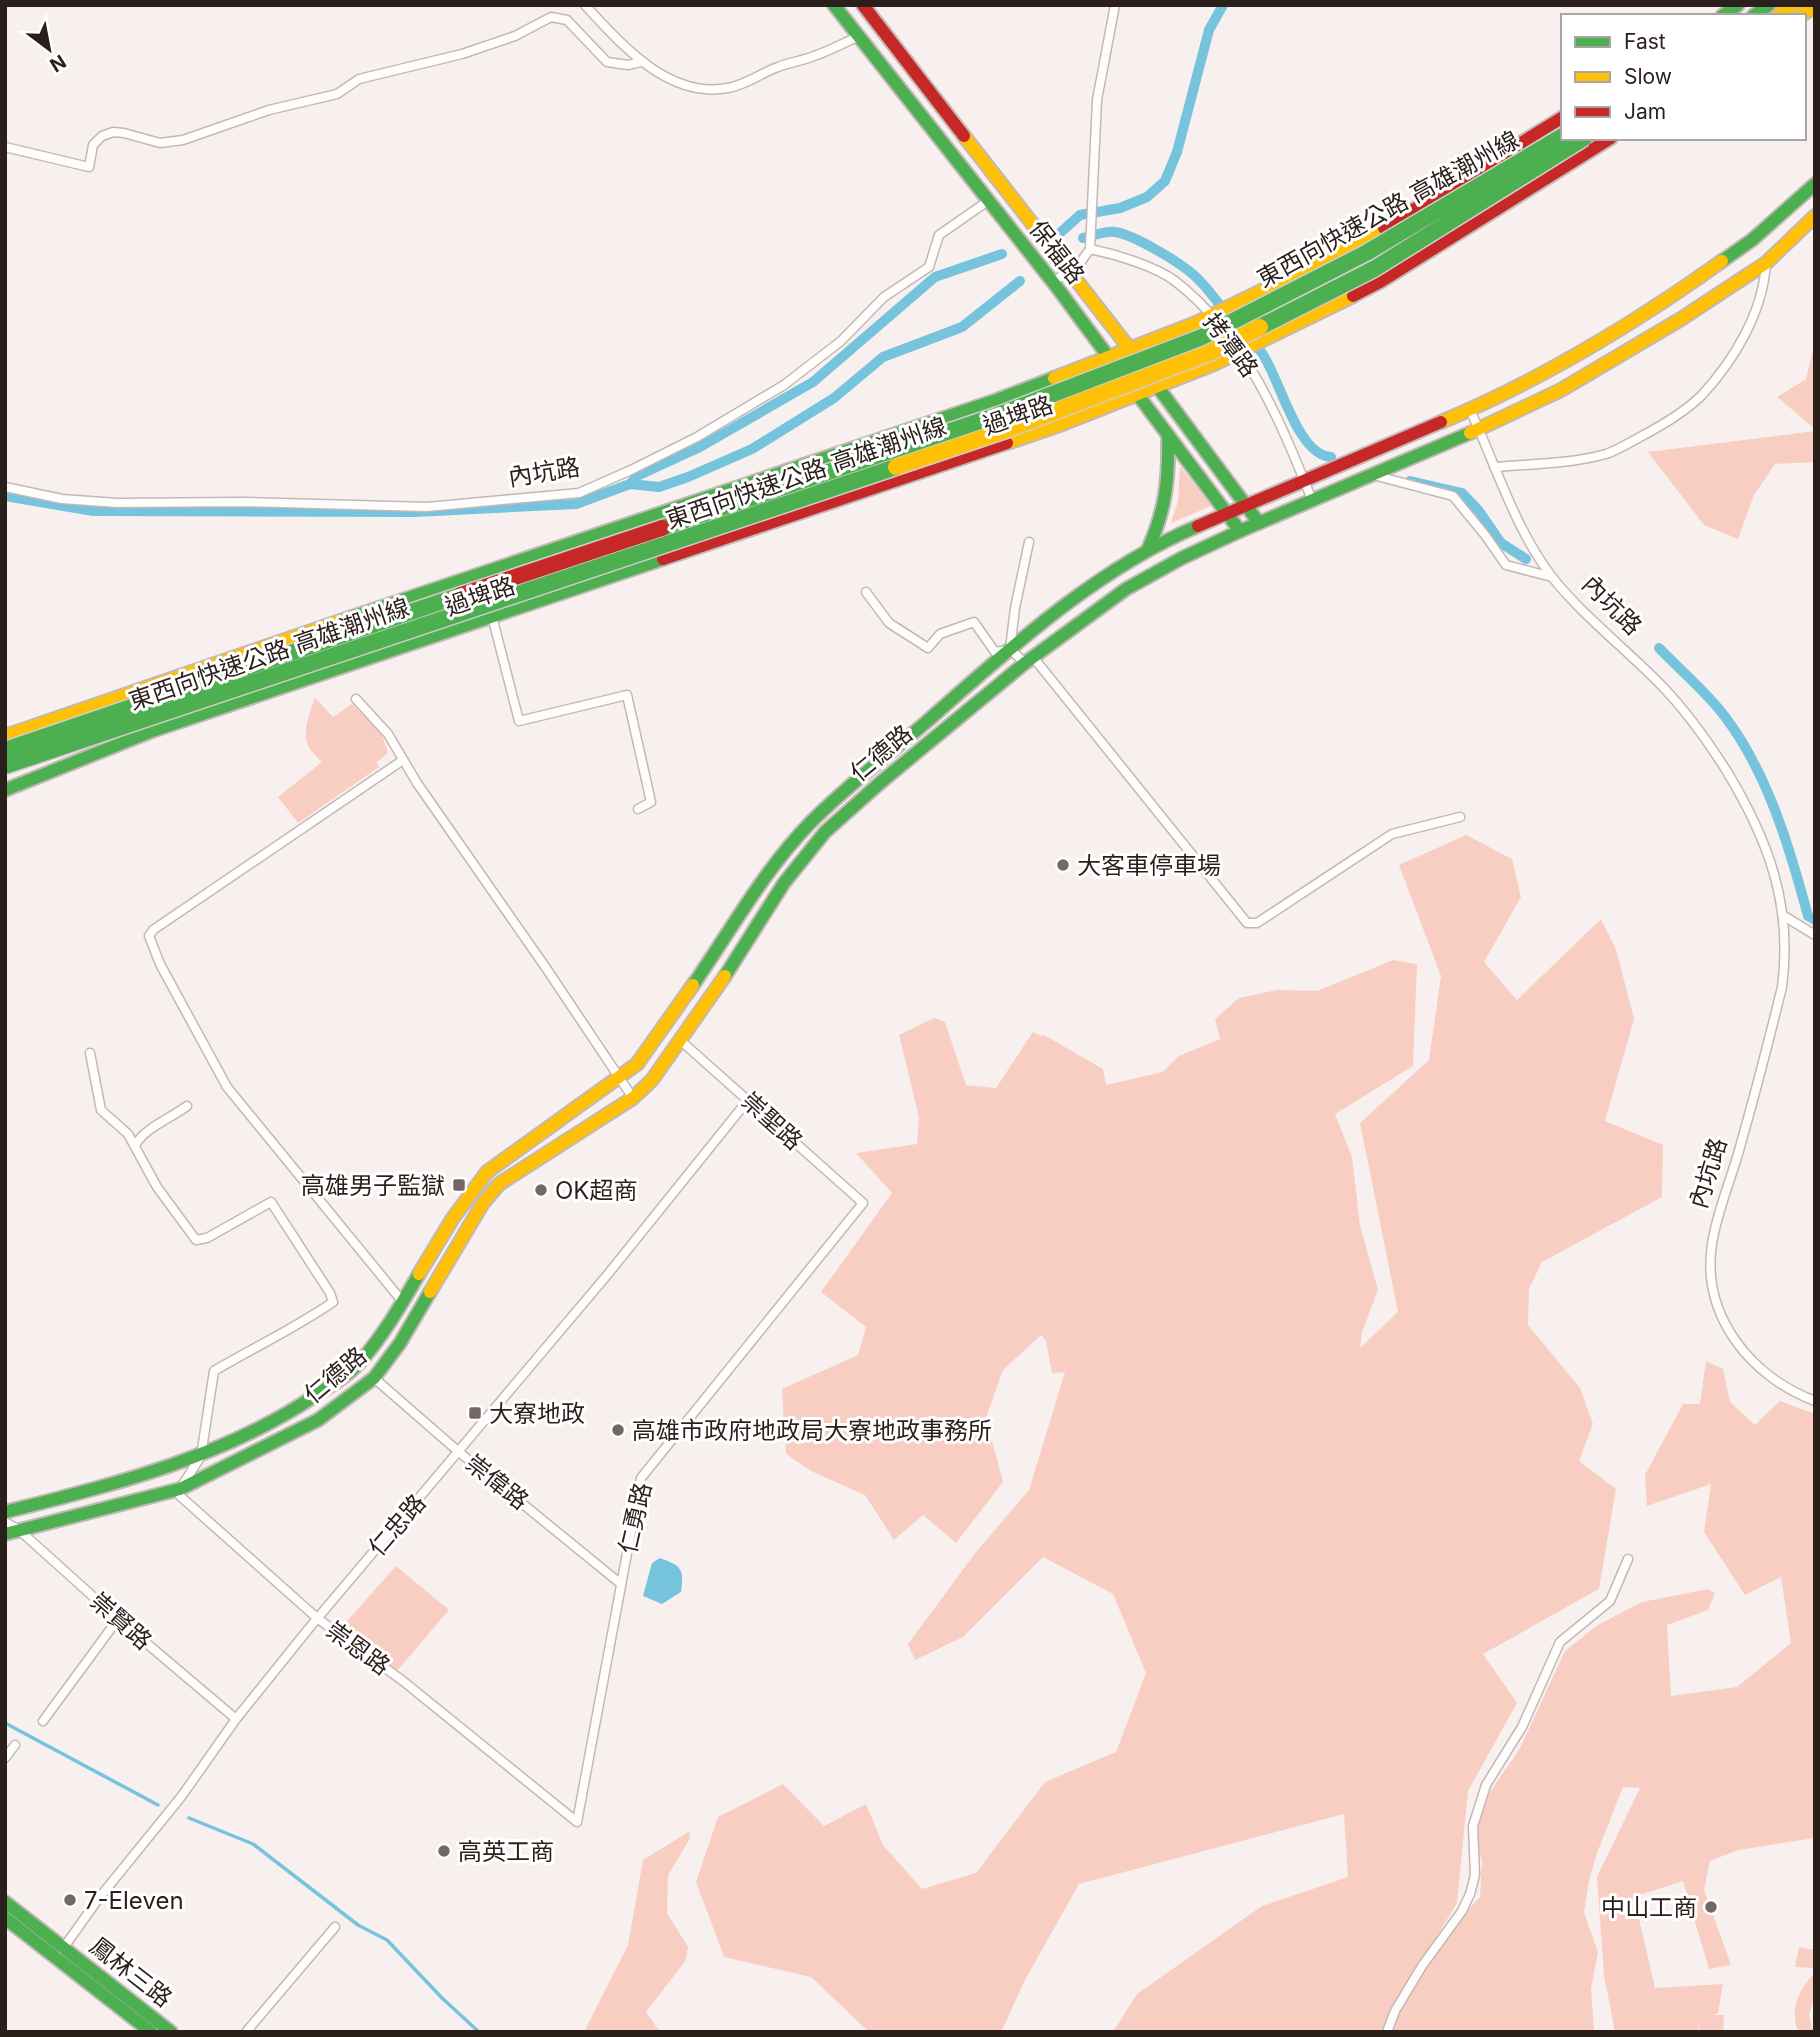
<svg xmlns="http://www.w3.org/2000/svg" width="1820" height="2037" font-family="Inter,'Noto Sans TC',sans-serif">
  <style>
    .green { fill: #f8cec3 }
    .water { fill: #75c3dc }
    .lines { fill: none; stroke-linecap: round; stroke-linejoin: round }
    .stream { stroke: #75c3dc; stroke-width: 3.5 }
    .canal { stroke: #75c3dc; stroke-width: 10 }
    .street-casing { stroke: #c2b8b6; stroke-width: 11 }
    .fast-casing { stroke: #c2b8b6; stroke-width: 16 }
    .slow-casing { stroke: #c2b8b6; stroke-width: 16 }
    .jam-casing { stroke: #c2b8b6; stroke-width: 16 }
    .street { stroke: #fefdfc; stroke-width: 8 }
    .fast { stroke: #4caf50; stroke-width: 12 }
    .slow { stroke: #ffc107; stroke-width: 12 }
    .jam { stroke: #c62828; stroke-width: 12 }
    .fast-bridge-casing { stroke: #d2cdcb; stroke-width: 19; stroke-linecap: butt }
    .slow-bridge-casing { stroke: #d2cdcb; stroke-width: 19; stroke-linecap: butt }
    .jam-bridge-casing { stroke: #d2cdcb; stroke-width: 19; stroke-linecap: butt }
    .fast-bridge { stroke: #4caf50; stroke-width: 16 }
    .slow-bridge { stroke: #ffc107; stroke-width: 16 }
    .jam-bridge { stroke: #c62828; stroke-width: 16 }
    .poi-dot { fill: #736865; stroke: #fff; stroke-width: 2.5 }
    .labels { text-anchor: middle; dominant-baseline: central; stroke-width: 6; stroke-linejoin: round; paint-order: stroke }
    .street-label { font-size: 24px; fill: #2b1f1b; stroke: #fff }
    .poi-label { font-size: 24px; fill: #2b1f1b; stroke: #fff; text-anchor: start }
  </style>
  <rect width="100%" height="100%" fill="#f8f0ee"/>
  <g class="green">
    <polygon points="1815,342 1815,429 1777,397 1806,379"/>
    <polygon points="1815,431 1815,462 1775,464 1754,495 1738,539 1704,525 1648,452"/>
    <polygon points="1180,466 1211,506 1171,523 1178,501"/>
    <path d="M315,698L333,717L352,704L382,734L388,753L377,762L379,767L298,823L278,797L322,762C318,758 313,754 310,749C300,735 310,712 315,698Z"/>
    <polygon points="1466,835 1512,859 1521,897 1484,962 1517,1000 1601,919 1616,949 1634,1019 1605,1121 1663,1145 1662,1197 1542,1262 1529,1289 1528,1325 1580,1388 1593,1424 1579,1461 1616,1489 1599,1589 1483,1654 1517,1703 1468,1791 1457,1903 1429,1949 1480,1897 1482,1861 1472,1831 1485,1799 1519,1750 1565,1651 1598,1625 1642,1602 1708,1589 1715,1593 1708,1610 1667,1625 1671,1696 1737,1687 1791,1643 1781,1577 1745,1595 1704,1532 1711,1484 1647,1506 1645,1475 1683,1404 1700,1404 1706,1361 1723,1369 1730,1402 1755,1425 1780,1401 1815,1414 1815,1838 1738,1850 1710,1861 1704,1890 1731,1965 1709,1969 1683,1881 1634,1897 1655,1988 1723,1984 1718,2013 1714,2015 1724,2015 1723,2032 1699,2032 1699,2019 1698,2032 1615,2032 1604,1975 1597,1877 1640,1788 1623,1787 1597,1853 1589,1880 1584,1912 1598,1952 1591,1989 1594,2030 1596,2032 1113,2032 1137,1994 1262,1906 1348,1877 1344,1814 1079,1884 1025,1980 1001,2032 869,2032 811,1977 724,1957 696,1882 718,1817 783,1784 824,1826 866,1804 883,1845 922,1889 976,1873 1045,1782 1116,1752 1146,1673 1113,1594 1043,1557 963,1637 915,1660 908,1644 976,1552 1029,1490 1065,1372 1052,1373 1046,1341 1041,1335 1003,1370 986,1418 1003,1482 956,1543 923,1515 894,1540 865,1495 811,1471 786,1454 782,1389 858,1355 866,1327 821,1292 892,1193 856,1153 917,1144 919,1117 899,1035 934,1018 945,1022 966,1085 996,1088 1033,1032 1041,1036 1044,1035 1103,1069 1106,1085 1163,1072 1179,1056 1220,1039 1215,1019 1239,998 1277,990 1317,991 1393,960 1417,964 1413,1066 1335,1114 1352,1157 1360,1225 1378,1290 1362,1332 1360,1348 1398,1312 1360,1123 1429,1060 1441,976 1399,865"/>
    <polygon points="396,1566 449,1610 396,1672 339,1630"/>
    <polygon points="690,1831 689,1840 668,1875 667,1913 688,1947 686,1960 646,2012 660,2032 584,2032 628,1945 643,1860"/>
    <polygon points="1799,1947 1815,1950 1815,1968 1795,1967"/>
    <path d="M1815,1973V1995L1809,2015L1813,2032H1798C1790,2008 1798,1990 1815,1973Z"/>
  </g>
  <path class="water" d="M660,1558C682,1566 684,1569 681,1592L662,1604L643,1596L652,1563Z"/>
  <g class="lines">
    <g class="stream">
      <polyline points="5,1723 158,1805"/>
      <polyline points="189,1818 253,1844 358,1925 387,1940 442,1998 479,2032"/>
    </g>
    <g class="canal">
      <polyline points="1061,232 1080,215 1120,208 1147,197 1165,181 1177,152 1209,30 1223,5"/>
      <path d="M1083,238C1093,236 1106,230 1115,232C1135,235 1185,265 1199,280C1210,291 1219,305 1230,317C1240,329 1253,340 1262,353C1280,379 1297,455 1331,457"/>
      <polyline points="1410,481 1462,493 1479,511 1501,543 1526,559"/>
      <polyline points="630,484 659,487 688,477 752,449 834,398 883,357 962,327 1020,281"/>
      <polyline points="5,496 93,511 414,512 576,504 630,484 637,476 700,447 813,382 935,277 1002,254"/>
      <path d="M1659,648C1681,671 1707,692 1726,718C1768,774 1790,849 1808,916L1815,920"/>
    </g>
    <defs>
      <g id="street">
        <path d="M585,5C621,44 668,99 728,88C746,85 761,73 778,67C790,62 802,61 814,56C829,51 844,43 859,36"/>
        <polyline points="5,147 89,167 93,145 102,136 113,132 124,133 160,143 183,140 269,110 337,94 359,79 462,54 515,36 551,17 567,20 607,62 628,65 641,62"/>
        <path d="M1090,249C1115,254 1155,266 1175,281C1245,335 1280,420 1312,500"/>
        <polyline points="1053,282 1080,263 1090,249 1097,100 1115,5"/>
        <path d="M1470,410C1496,465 1514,527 1552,577C1582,615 1627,650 1662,686C1686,711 1707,740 1726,770C1768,839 1793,905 1782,987C1769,1040 1755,1094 1740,1147C1731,1180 1717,1211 1712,1244C1701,1316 1751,1377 1815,1401"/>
        <path d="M1494,467C1531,464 1570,464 1606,454C1618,450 1629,443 1640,437C1661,426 1684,413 1702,395C1735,359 1763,312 1766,263"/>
        <polyline points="1373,475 1453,496 1485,535 1506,565 1552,577"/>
        <polyline points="5,487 62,499 117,503 243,502 427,507 579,493 631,470 697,437 784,385 841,341 884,297 929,267 939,235 988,201"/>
        <polyline points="866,592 889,623 928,648 940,634 974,622 995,652 1007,650"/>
        <polyline points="492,616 519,721 627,695 651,802 638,809"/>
        <polyline points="1033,657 1247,923 1257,923 1392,834 1460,817"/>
        <polyline points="1025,663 1010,649 1015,608 1029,542"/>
        <polyline points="356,699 388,734 417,783 546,968 633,1098"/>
        <polyline points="1784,916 1815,935"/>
        <path d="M90,1053L101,1110L128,1134L157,1187L196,1240L207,1238L271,1202L330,1293L333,1302C297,1327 253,1348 214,1371L201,1456L180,1489V1496L317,1618L403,1681L577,1822L641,1478L863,1203L680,1040"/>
        <path d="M136,1144C145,1128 171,1118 187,1106"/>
        <polyline points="402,1301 227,1087 160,964 149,936 153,930 403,760"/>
        <polyline points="374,1378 459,1452 621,1584"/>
        <polyline points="5,1522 18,1529 118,1619 236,1719"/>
        <polyline points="43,1721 118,1619"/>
        <polyline points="5,1758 15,1745"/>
        <polyline points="62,1950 99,1898 181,1797 236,1719 310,1627 608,1274 748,1100"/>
        <polyline points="246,2032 335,1927"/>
        <polyline points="1387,2032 1395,2011 1422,1966 1462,1911 1470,1894 1475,1875 1473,1826 1486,1785 1522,1727 1560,1642 1610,1601 1628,1559"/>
      </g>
      <g id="fast">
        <polyline points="834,5 1056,286 1113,363"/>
        <polyline points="1722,16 1738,5"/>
        <polyline points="1753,16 1769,5"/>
        <polyline points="1722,261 1752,240 1815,184"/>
        <polyline points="1154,382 1259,523"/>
        <polyline points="1135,391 1240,531"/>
        <path d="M1148,549C1166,509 1169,479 1168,435"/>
        <polyline points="352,617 994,401 1054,378"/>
        <polyline points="5,790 152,731 663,559"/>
        <polyline points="725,976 784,883 825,832 881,782 1025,663 1126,589 1182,558 1240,531 1470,433"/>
        <path d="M693,985C731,930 764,870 811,822C846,787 886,756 924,724C1008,650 1094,570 1198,526"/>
        <path d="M5,1512C111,1485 220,1459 313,1397C328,1387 347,1377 360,1362C383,1336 401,1305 419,1274"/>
        <polyline points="5,1534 180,1489 318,1420 374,1378 400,1343 430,1292"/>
        <polyline points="5,1902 171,2032"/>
        <polyline points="5,1918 151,2032"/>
      </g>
      <g id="slow">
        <polyline points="1777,16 1793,5"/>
        <polyline points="1800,16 1815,6"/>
        <polyline points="964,136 1133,353"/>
        <polyline points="1054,378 1196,323 1361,242 1384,228"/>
        <path d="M1441,422C1541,380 1634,324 1722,261"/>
        <polyline points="1470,433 1561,390 1681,319 1766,263 1815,216"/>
        <polyline points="1007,443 1057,426 1214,364 1353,296"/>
        <polyline points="5,736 352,617"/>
        <polyline points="419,1274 453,1218 487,1172 637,1064 693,985"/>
        <polyline points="430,1292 483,1203 499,1184 633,1098 652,1080 725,976"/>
      </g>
      <g id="jam">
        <polyline points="863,5 964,136"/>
        <polyline points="1384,228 1563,117"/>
        <polyline points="1353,296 1380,282 1611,138"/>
        <polyline points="1198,526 1441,422"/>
        <polyline points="663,559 1007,443"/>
      </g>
    </defs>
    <use href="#street" class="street-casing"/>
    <use href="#fast" class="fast-casing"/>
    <use href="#slow" class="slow-casing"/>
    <use href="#jam" class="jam-casing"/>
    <use href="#street" class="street"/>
    <use href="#fast" class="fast"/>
    <use href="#slow" class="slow"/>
    <use href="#jam" class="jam"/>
    <defs>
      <g id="fast-bridge">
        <polyline points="1260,327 1374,269 1584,138"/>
        <polyline points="662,528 998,415 1202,337 1366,253 1563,136"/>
        <polyline points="5,750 461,595"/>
        <polyline points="5,766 896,467"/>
      </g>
      <polyline id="slow-bridge" points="896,467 1003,431 1209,353 1260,327"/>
      <polyline id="jam-bridge" points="461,595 662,528"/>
    </defs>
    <use href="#fast-bridge" class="fast-bridge-casing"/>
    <use href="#slow-bridge" class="slow-bridge-casing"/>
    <use href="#jam-bridge" class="jam-bridge-casing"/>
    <use href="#fast-bridge" class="fast-bridge"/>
    <use href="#slow-bridge" class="slow-bridge"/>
    <use href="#jam-bridge" class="jam-bridge"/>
  </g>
  <g class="poi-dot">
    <circle cx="1063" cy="865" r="7"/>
    <rect x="452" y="1178" width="14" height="14" rx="3.5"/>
    <circle cx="541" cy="1190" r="7"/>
    <rect x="468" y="1406" width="14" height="14" rx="3.5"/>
    <circle cx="618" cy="1430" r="7"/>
    <circle cx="444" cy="1851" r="7"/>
    <circle cx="70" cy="1900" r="7"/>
    <circle cx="1711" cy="1907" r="7"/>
  </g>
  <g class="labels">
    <g class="street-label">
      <text transform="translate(1388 209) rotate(-29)">東西向快速公路 高雄潮州線</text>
      <text transform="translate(1057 252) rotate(52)">保福路</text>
      <text transform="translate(1231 345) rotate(53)">拷潭路</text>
      <text transform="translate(1018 415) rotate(-19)">過埤路</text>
      <text transform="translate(544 472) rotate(-9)">內坑路</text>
      <text transform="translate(806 473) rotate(-19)">東西向快速公路 高雄潮州線</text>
      <text transform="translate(480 596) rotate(-19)">過埤路</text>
      <text transform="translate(1612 605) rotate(45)">內坑路</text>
      <text transform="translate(269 654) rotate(-19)">東西向快速公路 高雄潮州線</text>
      <text transform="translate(881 753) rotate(-40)">仁德路</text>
      <text transform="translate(772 1121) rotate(42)">崇聖路</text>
      <text transform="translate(1708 1173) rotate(-73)">內坑路</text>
      <text transform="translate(335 1375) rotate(-40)">仁德路</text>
      <text transform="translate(497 1482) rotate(38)">崇偉路</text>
      <text transform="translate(635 1518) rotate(-77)">仁勇路</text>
      <text transform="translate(397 1525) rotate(-49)">仁忠路</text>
      <text transform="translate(121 1621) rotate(41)">崇賢路</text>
      <text transform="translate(358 1648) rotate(36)">崇恩路</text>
      <text transform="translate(131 1972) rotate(38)">鳳林三路</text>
    </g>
    <g class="poi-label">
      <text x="1077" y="865">大客車停車場</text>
      <text x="445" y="1185" text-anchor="end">高雄男子監獄</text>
      <text x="555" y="1190">OK超商</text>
      <text x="489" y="1413">大寮地政</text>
      <text x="632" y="1430">高雄市政府地政局大寮地政事務所</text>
      <text x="458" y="1851">高英工商</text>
      <text x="84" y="1900">7-Eleven</text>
      <text x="1697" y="1907" text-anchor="end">中山工商</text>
    </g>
  </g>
  <rect width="1820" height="2037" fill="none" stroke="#2b1f1b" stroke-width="14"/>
  <rect x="1561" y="14" width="245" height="126" fill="#ffffff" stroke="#aaa5a4" stroke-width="2"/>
  <rect x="1575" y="37" width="35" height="10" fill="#4caf50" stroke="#aaa5a4" stroke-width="2"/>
  <text x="1624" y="49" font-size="21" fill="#2b1f1b">Fast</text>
  <rect x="1575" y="72" width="35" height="10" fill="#ffc107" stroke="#aaa5a4" stroke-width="2"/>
  <text x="1624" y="84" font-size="21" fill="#2b1f1b">Slow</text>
  <rect x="1575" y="107" width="35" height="10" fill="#c62828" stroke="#aaa5a4" stroke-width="2"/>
  <text x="1624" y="119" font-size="21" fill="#2b1f1b">Jam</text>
  <g transform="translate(49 49) rotate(148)" stroke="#ffffff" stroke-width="5" paint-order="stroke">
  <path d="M0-5L12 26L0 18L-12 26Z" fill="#2b1f1b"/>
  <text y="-10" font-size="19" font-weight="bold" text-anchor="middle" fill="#2b1f1b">N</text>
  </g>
</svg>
